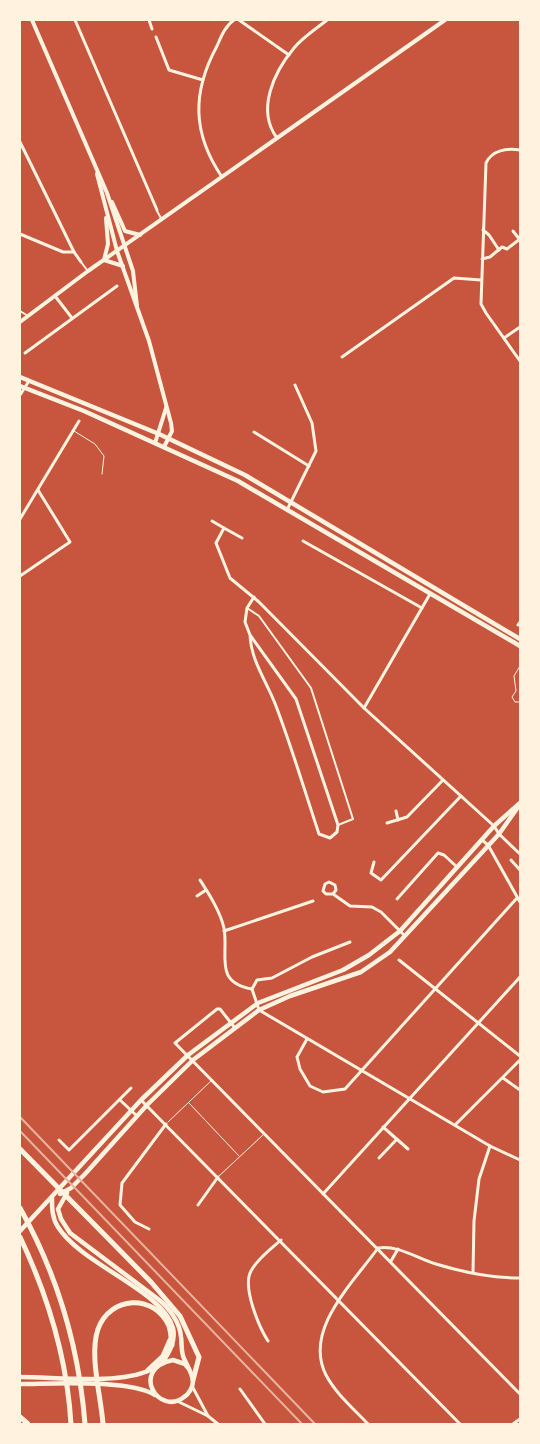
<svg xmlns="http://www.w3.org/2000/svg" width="540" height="1444" font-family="'IBM Plex Sans',sans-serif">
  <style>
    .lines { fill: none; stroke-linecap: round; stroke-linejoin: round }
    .service { stroke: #fff3e0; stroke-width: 1 }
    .pedestrian { stroke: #fff3e0; stroke-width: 2 }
    .minor { stroke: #fff3e0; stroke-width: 3 }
    .tertiary { stroke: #fff3e0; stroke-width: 4 }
    .primary { stroke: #fff3e0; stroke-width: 4.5 }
    .motorway { stroke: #fff3e0; stroke-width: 5 }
    .rail { stroke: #e9b49f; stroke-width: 2 }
  </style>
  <rect width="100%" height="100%" fill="#c8553d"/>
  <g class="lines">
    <g class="service">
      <polyline points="74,431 95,444 104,456 102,474"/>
      <polyline points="520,666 514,676 516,691 512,697 515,702 520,702"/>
      <polyline points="189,1103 239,1156"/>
      <polyline points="168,1122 212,1080"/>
      <polyline points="219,1176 264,1134"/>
    </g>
    <g class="pedestrian">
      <polyline points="157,211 162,220"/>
      <polyline points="81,262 87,270"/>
      <polyline points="20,311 28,316"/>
      <polyline points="247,608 259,616 311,688 353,819 338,825"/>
    </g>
    <g class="minor">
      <polyline points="75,20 157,210"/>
      <polyline points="149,20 152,29"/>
      <polyline points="239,20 289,55"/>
      <polyline points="156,37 169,70 203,80"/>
      <path d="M277,138C256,110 274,72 294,48C303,37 316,29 327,20"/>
      <polyline points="20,142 74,252"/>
      <path d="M520,150C507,148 492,150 486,163L481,304L486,313L520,361"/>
      <path d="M222,177C192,133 192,92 217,46C221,37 225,26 234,20"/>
      <polyline points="483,230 489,235 499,250"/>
      <polyline points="513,231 520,240"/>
      <polyline points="20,234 63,252 74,252 81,262"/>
      <polyline points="482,259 490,257 502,247 507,249 520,239"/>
      <polyline points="55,296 72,318"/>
      <polyline points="504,338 520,327"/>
      <polyline points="25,353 117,286"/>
      <polyline points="342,357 454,278 481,280"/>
      <polyline points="20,395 29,381"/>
      <polyline points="254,432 309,466"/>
      <polyline points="287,510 316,451 312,423 295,385"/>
      <polyline points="20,519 79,421"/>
      <polyline points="212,521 224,528"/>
      <polyline points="242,538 224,528 216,543 230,578 259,602 364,708 494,826 499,834 520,854"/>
      <polyline points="303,541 422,608"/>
      <polyline points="20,576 70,542 38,490"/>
      <polyline points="518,625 520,622"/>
      <path d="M250,635C251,661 267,682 276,706C292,748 305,792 319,834L330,838L337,832L338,825L296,699L250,635L245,622L247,608L254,597"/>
      <polyline points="364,708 430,594"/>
      <polyline points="396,811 398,820"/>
      <polyline points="387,823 407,817 443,780"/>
      <polyline points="482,840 488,845 520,902"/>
      <polyline points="511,860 520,870"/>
      <polyline points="374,862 371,873 381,880 461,796"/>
      <path d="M200,880C209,894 220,911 224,928C229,955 213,982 252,989"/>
      <polyline points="333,894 336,890 335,885 329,882 325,884 323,891 326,894 333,894 350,906 372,907 381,912 405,936"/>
      <polyline points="197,896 206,890"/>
      <polyline points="397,899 438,853 444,855 457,867"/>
      <polyline points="224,931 313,901"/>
      <polyline points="350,942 312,957 272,978 257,980 252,989 259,1010 490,1146 520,1160"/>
      <polyline points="399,960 520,1056"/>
      <polyline points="235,1028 220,1009 217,1009 175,1043 520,1394"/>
      <polyline points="307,1039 297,1057 300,1069 310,1086 323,1092 345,1089 517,898"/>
      <polyline points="503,1078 520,1090"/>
      <polyline points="120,1100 137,1116"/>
      <polyline points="141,1100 460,1424"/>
      <polyline points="455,1125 520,1060"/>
      <polyline points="383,1127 408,1149"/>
      <polyline points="59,1140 69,1150 131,1088"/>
      <polyline points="379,1158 397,1139"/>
      <polyline points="323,1194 520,977"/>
      <polyline points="198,1205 218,1177"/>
      <polyline points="149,1229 135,1222 120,1205 122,1183 166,1124"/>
      <polyline points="391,1261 398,1249"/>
      <polyline points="473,1272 474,1221 479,1179 490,1146"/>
      <path d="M268,1341C259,1327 242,1287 251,1271C257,1259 271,1249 281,1240"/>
      <polyline points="192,1386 208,1416"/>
      <polyline points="240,1389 265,1424"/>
      <polyline points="177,1401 208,1416 218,1424"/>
      <path d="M368,1424C354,1409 336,1394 326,1375C303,1330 353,1283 378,1248C399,1245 416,1258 436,1264C462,1272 493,1278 520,1278"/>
      <polyline points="513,1424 520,1419"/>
    </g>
    <g class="tertiary">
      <polyline points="32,20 107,193 133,271 137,306"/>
      <polyline points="97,174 117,251 149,341 171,423 172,431 164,447"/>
      <polyline points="112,202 125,231 140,235"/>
      <polyline points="104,260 108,244 106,218"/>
      <polyline points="104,260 123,266"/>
      <polyline points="20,322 88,271 445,20"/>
      <polyline points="155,443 166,408"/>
    </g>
    <g class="primary">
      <polyline points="20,377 159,434 245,475 520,639"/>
      <polyline points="20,386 84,411 238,481 520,646"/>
      <path d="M67,1193L58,1209L61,1219L70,1233L158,1299C169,1308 180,1322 181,1337C182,1344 181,1349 183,1356C186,1364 192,1372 193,1381C193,1387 189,1394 184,1397C159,1417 129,1369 173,1360L185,1364L189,1369"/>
      <polyline points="60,1194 71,1188 85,1174 147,1105 193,1060 259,1010 290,996 361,972 390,952 499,834 518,807"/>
      <path d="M52,1198C52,1208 52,1218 58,1227C81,1264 163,1291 173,1328C176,1341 169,1353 162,1363"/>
      <polyline points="20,1231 141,1100 188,1055 258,1003 343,970 369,955 400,931 494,826 520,803"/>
      <path d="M20,1377C57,1377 118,1385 150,1370"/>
      <path d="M20,1384C52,1384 129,1379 155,1395"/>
    </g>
    <g class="motorway">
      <polyline points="20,1149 151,1282 180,1316 199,1357 193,1380"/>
      <path d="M20,1208C57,1274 79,1348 85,1424"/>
      <path d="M20,1237C48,1296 67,1358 71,1424"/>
      <polyline points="147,1371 163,1356 170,1340"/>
      <polyline points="20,1417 28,1424"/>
      <path d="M103,1424C101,1396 89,1355 98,1329C110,1296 154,1293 169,1326C171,1332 171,1339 172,1345"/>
    </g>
    <g class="rail">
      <polyline points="20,1117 315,1424"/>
      <polyline points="20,1131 302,1424"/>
    </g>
  </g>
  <rect width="540" height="1444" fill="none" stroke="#fff3e0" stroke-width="42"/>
</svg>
